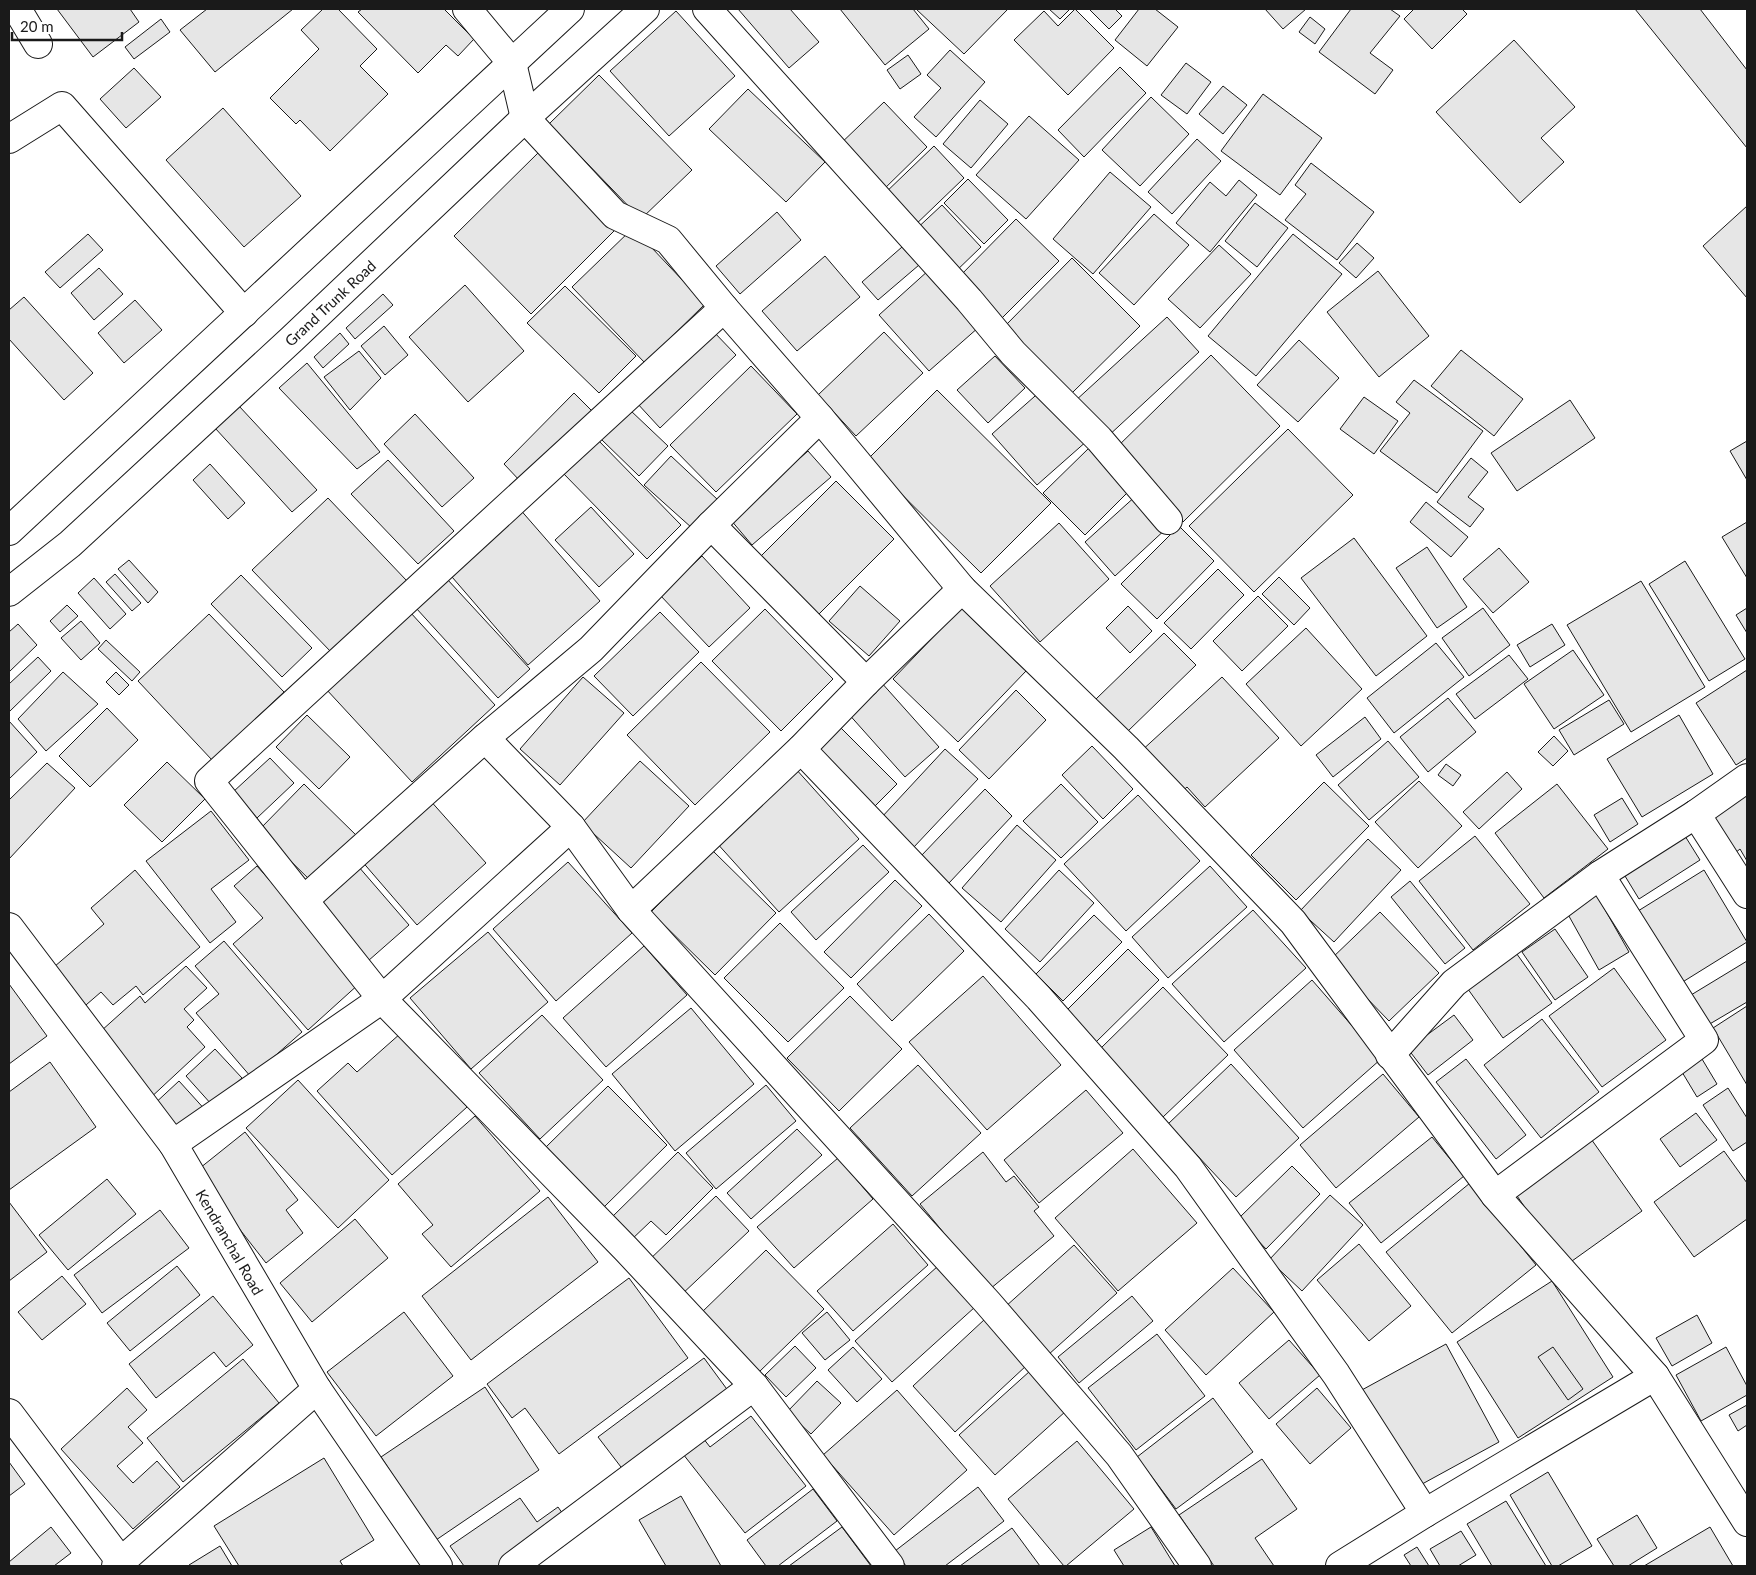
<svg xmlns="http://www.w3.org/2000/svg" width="1756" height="1575" font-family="Lato,sans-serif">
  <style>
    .building { fill: #e6e6e6; stroke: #1a1a1a }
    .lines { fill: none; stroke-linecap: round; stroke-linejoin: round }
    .minor-casing { stroke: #1a1a1a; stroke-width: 30 }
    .trunk-casing { stroke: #1a1a1a; stroke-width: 30 }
    .minor { stroke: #fff; stroke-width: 28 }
    .trunk { stroke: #fff; stroke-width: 28 }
    .labels { text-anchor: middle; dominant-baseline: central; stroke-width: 4; stroke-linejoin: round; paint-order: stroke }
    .street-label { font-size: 15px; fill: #1a1a1a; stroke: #fff }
  </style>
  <rect width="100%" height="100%" fill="#fff"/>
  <g class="building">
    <polygon points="57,9 130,9 139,22 93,57"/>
    <polygon points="207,9 293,9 215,72 180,30"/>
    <polygon points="323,9 338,9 377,49 360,66 388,94 330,151 300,120 296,124 270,98 319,49 301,30"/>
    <polygon points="362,9 444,9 474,39 458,56 446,45 418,73 358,12"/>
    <polygon points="738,9 790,9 819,42 789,68"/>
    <polygon points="840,9 913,9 929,29 885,65"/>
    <polygon points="916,9 1008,9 964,54"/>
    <polygon points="1049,9 1070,9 1060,19"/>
    <polygon points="1075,9 1114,48 1068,95 1014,40 1044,11 1058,26"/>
    <polygon points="1089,9 1115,9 1122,16 1109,29"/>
    <polygon points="1139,9 1155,9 1178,27 1147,66 1115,40"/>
    <polygon points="1265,9 1306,9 1283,29"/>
    <polygon points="1351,9 1390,9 1400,16 1370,53 1393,70 1375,94 1319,52"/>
    <polygon points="1414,9 1462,9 1467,14 1432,49 1404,19"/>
    <polygon points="1635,9 1700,9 1747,70 1747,148"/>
    <polygon points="676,11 735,76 669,136 610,71"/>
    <polygon points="1310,17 1325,29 1315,44 1299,32"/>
    <polygon points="161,19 170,32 134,59 125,47"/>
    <polygon points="1514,40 1575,107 1541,138 1564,162 1520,203 1436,112"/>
    <polygon points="950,50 985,82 936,137 914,117 941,88 927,75"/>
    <polygon points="908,55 921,74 900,89 887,70"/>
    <polygon points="1186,63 1211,82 1187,114 1161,95"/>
    <polygon points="1120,67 1146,93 1084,157 1058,130"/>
    <polygon points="134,68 161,97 126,128 100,99"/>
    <polygon points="599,75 692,170 641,219 549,124"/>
    <polygon points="1223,86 1247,105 1223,134 1199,114"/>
    <polygon points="748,89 825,162 786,202 709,129"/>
    <polygon points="1263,94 1322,138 1280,195 1221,151"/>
    <polygon points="1151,97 1189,134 1140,186 1102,150"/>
    <polygon points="980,100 1008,124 971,168 943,144"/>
    <polygon points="884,102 927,147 880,193 836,148"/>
    <polygon points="223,108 301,196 244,247 166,160"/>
    <polygon points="1029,116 1079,160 1026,219 976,175"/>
    <polygon points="1197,139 1221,161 1172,214 1148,192"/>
    <polygon points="934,146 964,178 911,229 881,197"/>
    <polygon points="541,150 618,227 531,314 454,236"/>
    <polygon points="1311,163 1374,212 1337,260 1285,220 1306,194 1295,185"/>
    <polygon points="1110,172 1151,207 1093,274 1053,239"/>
    <polygon points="968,179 1008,220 984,244 944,203"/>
    <polygon points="1239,180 1257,195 1210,252 1176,223 1210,182 1226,196"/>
    <polygon points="1255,203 1288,228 1257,267 1225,241"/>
    <polygon points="942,205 981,247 952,275 912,233"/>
    <polygon points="1747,206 1747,298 1703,246"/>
    <polygon points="777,212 801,240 740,294 716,266"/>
    <polygon points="1154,214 1189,245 1134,305 1099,273"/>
    <polygon points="1016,219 1059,261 1000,320 958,278"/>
    <polygon points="633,228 705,304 645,363 572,287"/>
    <polygon points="88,234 103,250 60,288 45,272"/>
    <polygon points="1293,234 1342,274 1256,376 1208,336"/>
    <polygon points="1357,243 1374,258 1356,278 1339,263"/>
    <polygon points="1219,245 1251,274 1200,328 1168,299"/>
    <polygon points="902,247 919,265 878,300 862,282"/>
    <polygon points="825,256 860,297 797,351 762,311"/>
    <polygon points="1072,258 1140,326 1072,393 1005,326"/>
    <polygon points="99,268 123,294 94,320 71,293"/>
    <polygon points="929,270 979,327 929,371 879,315"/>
    <polygon points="1378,271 1429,336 1379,377 1327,312"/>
    <polygon points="465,285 524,351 468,402 409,337"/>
    <polygon points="565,286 636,356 599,393 527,323"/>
    <polygon points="383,294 393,305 355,339 346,328"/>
    <polygon points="24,297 93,373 64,400 9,339 9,310"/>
    <polygon points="135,300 162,330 124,363 98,333"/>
    <polygon points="1167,317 1199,352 1106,438 1074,402"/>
    <polygon points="384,326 408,355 385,375 361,346"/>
    <polygon points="712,330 736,355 660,428 636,402"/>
    <polygon points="884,332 923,373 856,436 818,395"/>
    <polygon points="340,333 349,344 323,368 314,357"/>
    <polygon points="1299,340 1339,378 1298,422 1257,385"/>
    <polygon points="1461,350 1523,399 1494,436 1431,386"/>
    <polygon points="359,351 381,378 350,410 324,377"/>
    <polygon points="1211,355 1280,426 1183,522 1113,451"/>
    <polygon points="995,356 1025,388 988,423 957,390"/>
    <polygon points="307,363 380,452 357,469 279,388"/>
    <polygon points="751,366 797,414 716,492 670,445"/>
    <polygon points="1414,380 1483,431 1437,493 1380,451 1410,413 1396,402"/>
    <polygon points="1043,389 1088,440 1037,485 992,434"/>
    <polygon points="937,390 1051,503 981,573 867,460"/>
    <polygon points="574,393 592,411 521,482 504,464"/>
    <polygon points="1364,397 1398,421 1374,454 1340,429"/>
    <polygon points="1570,400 1595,438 1517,491 1491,453"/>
    <polygon points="239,406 317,490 292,512 215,428"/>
    <polygon points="630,410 668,446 639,476 601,439"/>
    <polygon points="415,414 474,478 442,507 384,444"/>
    <polygon points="1288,429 1353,495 1254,592 1189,526"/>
    <polygon points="596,438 681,525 647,559 562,472"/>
    <polygon points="1747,441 1747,480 1730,451"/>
    <polygon points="1090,447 1131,489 1085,535 1043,493"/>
    <polygon points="808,451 831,477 752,545 730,519"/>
    <polygon points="671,456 718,500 692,528 644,485"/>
    <polygon points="1471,458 1488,472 1468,497 1484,509 1470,527 1437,502"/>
    <polygon points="388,460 454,531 418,564 351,494"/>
    <polygon points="210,464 245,503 228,519 193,480"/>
    <polygon points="836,481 894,539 818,615 760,557"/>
    <polygon points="1138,494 1168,527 1115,576 1085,542"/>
    <polygon points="328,498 407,581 332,653 252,570"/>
    <polygon points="1426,502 1468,537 1451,557 1410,522"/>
    <polygon points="518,507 600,601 528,665 446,570"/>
    <polygon points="591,507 634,554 599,587 555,540"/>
    <polygon points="1747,522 1747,578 1722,537"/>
    <polygon points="1059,523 1109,579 1040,642 990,586"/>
    <polygon points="1179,526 1214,561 1157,619 1121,584"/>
    <polygon points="1354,538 1427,636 1376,676 1301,578"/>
    <polygon points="1427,547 1467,607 1437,628 1396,568"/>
    <polygon points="1499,548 1529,582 1493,613 1463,579"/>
    <polygon points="702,556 750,608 709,647 660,595"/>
    <polygon points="129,560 158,592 148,603 118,569"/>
    <polygon points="1685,561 1745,659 1709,681 1649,584"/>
    <polygon points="1218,569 1244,595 1191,649 1164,623"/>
    <polygon points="115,574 141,603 132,611 106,582"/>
    <polygon points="241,575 312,648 282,677 211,604"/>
    <polygon points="1279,577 1310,608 1294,625 1262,594"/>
    <polygon points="94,578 126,614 110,629 78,593"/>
    <polygon points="447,579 530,669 498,698 416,608"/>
    <polygon points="1641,581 1705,687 1631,732 1567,625"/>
    <polygon points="860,586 900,621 869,656 829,621"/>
    <polygon points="1258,596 1288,626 1242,671 1213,641"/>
    <polygon points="67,605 78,616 60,632 50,621"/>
    <polygon points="1128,606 1152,631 1130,653 1106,628"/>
    <polygon points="961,608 1026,671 958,742 893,679"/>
    <polygon points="1483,608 1510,645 1469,676 1442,638"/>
    <polygon points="1747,608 1747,633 1736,615"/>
    <polygon points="765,609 833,679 781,731 712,661"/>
    <polygon points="410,612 495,705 412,782 326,689"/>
    <polygon points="660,612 699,652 633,716 594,676"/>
    <polygon points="209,614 284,692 212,760 138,681"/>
    <polygon points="81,621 100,643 81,660 61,638"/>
    <polygon points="18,624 37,645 9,672 9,632"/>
    <polygon points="1552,624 1565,645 1530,667 1517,645"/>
    <polygon points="1306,628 1362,689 1301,746 1246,684"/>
    <polygon points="1164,633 1196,665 1127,732 1096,699"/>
    <polygon points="106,640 140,672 132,681 98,649"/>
    <polygon points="1436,643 1464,677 1394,733 1367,698"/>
    <polygon points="1573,650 1604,695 1554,729 1524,684"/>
    <polygon points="1509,655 1528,679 1475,719 1456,694"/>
    <polygon points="38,657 51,671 9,712 9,684"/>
    <polygon points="701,662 770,732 695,805 627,735"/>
    <polygon points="1747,670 1747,758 1736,765 1696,703"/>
    <polygon points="63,672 98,704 46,751 18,719"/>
    <polygon points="116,672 129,685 119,695 106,682"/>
    <polygon points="583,677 624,713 560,785 520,749"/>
    <polygon points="1222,677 1279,738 1205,807 1187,787 1178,795 1139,753"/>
    <polygon points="880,681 939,747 905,777 846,711"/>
    <polygon points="1016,690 1046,720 989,779 959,750"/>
    <polygon points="1448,698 1476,732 1428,772 1400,737"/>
    <polygon points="1609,700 1624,724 1574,755 1559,730"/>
    <polygon points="107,708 138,740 90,787 59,756"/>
    <polygon points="307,715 350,757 319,789 276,747"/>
    <polygon points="1679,715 1713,774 1642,817 1607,759"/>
    <polygon points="1365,717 1381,739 1333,777 1316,755"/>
    <polygon points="9,721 37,752 9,779"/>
    <polygon points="839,726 897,784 873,808 816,750"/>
    <polygon points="1554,736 1568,751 1553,766 1538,752"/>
    <polygon points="1388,741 1419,777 1369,820 1338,785"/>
    <polygon points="1092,746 1133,789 1103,819 1062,775"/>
    <polygon points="945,749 978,779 913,848 881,818"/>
    <polygon points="270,758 294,783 257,818 233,792"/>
    <polygon points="640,761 689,806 631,868 582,823"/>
    <polygon points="167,762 205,799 162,842 124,805"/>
    <polygon points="47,763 75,788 9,859 9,800"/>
    <polygon points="1446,764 1461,775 1453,786 1438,775"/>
    <polygon points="795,768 859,839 779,912 715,841"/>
    <polygon points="1507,772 1522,789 1479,829 1463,812"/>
    <polygon points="1419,781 1462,826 1418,868 1375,822"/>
    <polygon points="1324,782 1369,826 1296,900 1251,855"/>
    <polygon points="304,784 359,838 314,884 259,830"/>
    <polygon points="1061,784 1098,822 1061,858 1023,821"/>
    <polygon points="1557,784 1608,849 1544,898 1495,833"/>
    <polygon points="985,789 1012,816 949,883 921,856"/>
    <polygon points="1747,793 1747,861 1740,849 1735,853 1712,815"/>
    <polygon points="1138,795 1200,861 1126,931 1064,864"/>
    <polygon points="428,798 486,863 417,925 360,859"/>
    <polygon points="1622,798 1638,824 1610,842 1594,815"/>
    <polygon points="211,811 249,860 211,889 236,922 210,943 146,861"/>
    <polygon points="1017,825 1056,860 1001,922 962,888"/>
    <polygon points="1475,836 1530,904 1473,950 1419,881"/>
    <polygon points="1685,836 1700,860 1639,899 1625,876"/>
    <polygon points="1368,839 1401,870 1334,942 1300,911"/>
    <polygon points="863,845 889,872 816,940 791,912"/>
    <polygon points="712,850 776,913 715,975 651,912"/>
    <polygon points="568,862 632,933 556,1001 493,929"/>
    <polygon points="257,866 360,983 308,1030 233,944 263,918 234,886"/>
    <polygon points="358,866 409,925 368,961 316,901"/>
    <polygon points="1210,866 1247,907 1168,978 1132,937"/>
    <polygon points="135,870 200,947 143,995 136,986 113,1005 101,992 79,1011 47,973 104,924 91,908"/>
    <polygon points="1059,870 1094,903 1040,962 1005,929"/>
    <polygon points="1704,870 1747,942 1681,983 1638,911"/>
    <polygon points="895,880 922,906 851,978 824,952"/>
    <polygon points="1410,881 1465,948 1445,964 1391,897"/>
    <polygon points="1595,892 1629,952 1599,970 1565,909"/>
    <polygon points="1253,910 1306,968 1224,1042 1172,984"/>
    <polygon points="1380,912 1439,973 1389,1021 1330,960"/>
    <polygon points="929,914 964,951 892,1021 857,984"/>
    <polygon points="1094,915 1122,942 1063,1001 1036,974"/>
    <polygon points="780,923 844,988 788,1042 724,978"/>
    <polygon points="1555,929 1588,977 1555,1000 1522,952"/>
    <polygon points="488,932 548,1002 471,1069 410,998"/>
    <polygon points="224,941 302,1032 251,1077 196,1013 219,994 195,966"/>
    <polygon points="644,946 687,995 606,1067 563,1018"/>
    <polygon points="1128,949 1159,980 1095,1043 1065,1012"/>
    <polygon points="1514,950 1552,1003 1503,1038 1465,985"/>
    <polygon points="1747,961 1747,1002 1708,1025 1691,995"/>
    <polygon points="186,966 207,988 184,1009 194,1020 187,1027 205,1047 147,1101 91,1040 140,996 145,1003"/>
    <polygon points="1614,968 1666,1040 1602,1087 1549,1016"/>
    <polygon points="983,976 1061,1065 987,1130 909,1042"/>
    <polygon points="1312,980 1381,1059 1303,1128 1234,1050"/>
    <polygon points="9,984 47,1036 9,1064"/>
    <polygon points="1163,987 1228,1055 1163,1117 1099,1050"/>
    <polygon points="850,996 902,1049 839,1111 787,1058"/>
    <polygon points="1747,1006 1747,1085 1713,1028"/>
    <polygon points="691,1008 754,1084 675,1151 612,1074"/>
    <polygon points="542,1015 603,1080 540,1139 479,1073"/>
    <polygon points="1454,1015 1473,1040 1428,1075 1408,1049"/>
    <polygon points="1542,1019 1599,1092 1541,1138 1484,1065"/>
    <polygon points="401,1033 467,1107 392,1175 317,1091 348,1063 357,1072"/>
    <polygon points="215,1049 242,1078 212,1105 186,1076"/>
    <polygon points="1466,1059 1526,1135 1496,1159 1436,1082"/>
    <polygon points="1702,1059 1717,1084 1697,1097 1682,1072"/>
    <polygon points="50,1062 96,1127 9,1190 9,1092"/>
    <polygon points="1231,1064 1299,1138 1236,1197 1168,1124"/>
    <polygon points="918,1065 981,1133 912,1196 850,1128"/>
    <polygon points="1383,1074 1419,1117 1336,1188 1300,1145"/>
    <polygon points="298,1080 389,1180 338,1228 246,1128"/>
    <polygon points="179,1081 208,1113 181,1139 151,1107"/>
    <polygon points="766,1085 796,1121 716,1189 686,1153"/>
    <polygon points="608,1086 667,1145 604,1207 545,1148"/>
    <polygon points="1728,1088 1747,1118 1747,1142 1733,1151 1703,1105"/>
    <polygon points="1086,1090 1123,1133 1039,1203 1004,1160"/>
    <polygon points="1696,1113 1717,1140 1680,1167 1660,1139"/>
    <polygon points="475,1116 540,1191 451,1267 422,1234 433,1225 398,1184"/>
    <polygon points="797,1129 822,1155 751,1219 727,1193"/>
    <polygon points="245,1132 298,1200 286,1210 303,1233 266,1263 195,1172"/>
    <polygon points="1589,1136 1642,1211 1565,1266 1513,1190"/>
    <polygon points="1432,1137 1464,1176 1381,1243 1349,1203"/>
    <polygon points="1133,1149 1197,1223 1118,1291 1055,1218"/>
    <polygon points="1724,1151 1747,1183 1747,1219 1694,1257 1654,1202"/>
    <polygon points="678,1152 713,1188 666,1235 651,1221 630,1241 609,1220"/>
    <polygon points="983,1152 1006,1182 1014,1176 1039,1207 1034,1211 1054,1236 990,1289 920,1204"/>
    <polygon points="838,1158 873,1199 794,1268 757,1227"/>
    <polygon points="1292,1166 1320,1194 1266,1249 1238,1219"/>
    <polygon points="107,1179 136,1214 68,1270 39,1235"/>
    <polygon points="1470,1183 1536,1265 1452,1333 1386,1252"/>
    <polygon points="1330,1195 1363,1225 1302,1291 1269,1260"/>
    <polygon points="716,1196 749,1231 680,1296 647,1262"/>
    <polygon points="548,1197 598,1262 471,1360 422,1296"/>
    <polygon points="9,1202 47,1252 9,1281"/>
    <polygon points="160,1210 189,1248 102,1313 74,1275"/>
    <polygon points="355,1219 388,1258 312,1322 280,1283"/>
    <polygon points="893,1224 928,1265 853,1331 817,1291"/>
    <polygon points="1359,1244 1411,1306 1369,1341 1317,1280"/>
    <polygon points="1074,1245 1117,1293 1048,1355 1005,1307"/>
    <polygon points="766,1250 824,1309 758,1373 701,1313"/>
    <polygon points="177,1266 200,1295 130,1351 107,1323"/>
    <polygon points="938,1266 975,1307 892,1382 855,1341"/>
    <polygon points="1233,1268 1274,1312 1206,1375 1165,1330"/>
    <polygon points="62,1276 86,1304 42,1340 18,1312"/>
    <polygon points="629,1278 688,1358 559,1454 525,1408 512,1418 487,1384"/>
    <polygon points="1552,1281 1613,1377 1518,1438 1457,1342"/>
    <polygon points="213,1296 253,1345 226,1367 214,1352 156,1398 129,1364"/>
    <polygon points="1132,1296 1153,1321 1079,1383 1058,1357"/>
    <polygon points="404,1312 453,1376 376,1436 327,1372"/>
    <polygon points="827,1312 850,1340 825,1360 802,1333"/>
    <polygon points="1697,1315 1712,1343 1672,1366 1656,1338"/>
    <polygon points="985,1319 1027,1365 955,1432 913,1386"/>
    <polygon points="1157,1334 1205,1396 1136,1450 1088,1388"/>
    <polygon points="1289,1340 1320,1375 1269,1419 1239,1383"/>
    <polygon points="1446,1344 1499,1442 1413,1489 1360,1391"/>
    <polygon points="795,1346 816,1368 786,1397 765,1375"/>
    <polygon points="853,1347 882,1379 857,1402 828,1370"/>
    <polygon points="1553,1347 1583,1389 1568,1400 1538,1357"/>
    <polygon points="1726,1347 1747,1386 1747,1395 1701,1421 1676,1375"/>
    <polygon points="704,1358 729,1392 624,1471 598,1437"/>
    <polygon points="243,1359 279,1403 183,1482 147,1438"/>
    <polygon points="1030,1371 1066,1411 995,1475 959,1435"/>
    <polygon points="817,1381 841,1403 811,1434 787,1412"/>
    <polygon points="485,1387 539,1470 436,1540 381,1457"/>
    <polygon points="127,1388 147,1410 128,1427 143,1443 117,1466 133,1483 157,1461 180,1487 133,1529 61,1449"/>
    <polygon points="1317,1388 1351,1428 1310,1464 1276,1424"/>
    <polygon points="897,1390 967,1470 894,1535 823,1455"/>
    <polygon points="1213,1398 1253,1452 1176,1509 1137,1457"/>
    <polygon points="1747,1405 1747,1425 1738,1431 1729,1415"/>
    <polygon points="751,1416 806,1486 745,1533 683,1454 703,1438 710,1447"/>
    <polygon points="1077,1441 1134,1509 1066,1566 1064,1566 1008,1499"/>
    <polygon points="324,1458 374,1540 340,1561 343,1566 239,1566 214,1526"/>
    <polygon points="1262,1459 1297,1509 1255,1538 1274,1566 1214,1566 1179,1515"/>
    <polygon points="9,1462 25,1484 9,1496"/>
    <polygon points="1548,1472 1592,1546 1558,1566 1552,1566 1510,1495"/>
    <polygon points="978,1487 1004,1521 945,1566 906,1566 895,1551"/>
    <polygon points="813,1489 837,1521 778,1566 766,1566 747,1540"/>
    <polygon points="681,1496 721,1566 666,1566 639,1520"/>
    <polygon points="520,1498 537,1522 558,1507 572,1527 516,1566 464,1566 450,1546"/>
    <polygon points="1506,1501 1546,1566 1492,1566 1467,1524"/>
    <polygon points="1637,1515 1657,1548 1628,1566 1614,1566 1597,1539"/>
    <polygon points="51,1527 71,1553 54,1566 10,1566 9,1562"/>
    <polygon points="842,1527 871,1566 789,1566"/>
    <polygon points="1151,1527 1175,1566 1124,1566 1114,1550"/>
    <polygon points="1710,1527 1733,1566 1644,1566"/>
    <polygon points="1012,1528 1040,1566 960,1566"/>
    <polygon points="1461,1531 1476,1555 1458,1566 1440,1566 1430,1549"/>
    <polygon points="220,1546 232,1566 190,1566 189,1565"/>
    <polygon points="1417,1547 1429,1566 1411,1566 1404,1555"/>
  </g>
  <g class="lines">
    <defs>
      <g id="minor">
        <polyline points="17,9 38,44"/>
        <polyline points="467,9 512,63 525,118 615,215 668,240 724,308 820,418 962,589 1126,748 1293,922 1495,1195 1655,1376 1747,1522"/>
        <polyline points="707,9 969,300 1013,353 1099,439 1168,520"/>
        <polyline points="9,139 62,106 244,313"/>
        <polyline points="724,308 209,781 382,999 626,1249 754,1386 890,1566"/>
        <polyline points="711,525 866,682"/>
        <polyline points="485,738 571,827 631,910 988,1303 1119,1455 1197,1566"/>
        <polyline points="801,749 1039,998 1188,1167 1336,1374 1425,1513"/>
        <polyline points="1696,814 1747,894"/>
        <polyline points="304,900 485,738 591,649 711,525 820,418"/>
        <polyline points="631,910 801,749 866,682 962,589"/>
        <polyline points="9,927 173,1144 317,1389 438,1566"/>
        <polyline points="1390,1055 1454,983 1600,875 1696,814 1747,778"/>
        <polyline points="173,1144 382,999 571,827"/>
        <polyline points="1495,1195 1704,1040 1600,875"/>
        <polyline points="9,1413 121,1562"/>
        <polyline points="116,1566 317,1389"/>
        <polyline points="513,1566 754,1386"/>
        <polyline points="1340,1566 1425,1513 1655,1376"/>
      </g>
      <g id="trunk">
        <polyline points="9,531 570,9"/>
        <polyline points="9,592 70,544 292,339 525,118 645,9"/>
      </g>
    </defs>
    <use href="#minor" class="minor-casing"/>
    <use href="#trunk" class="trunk-casing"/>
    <use href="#minor" class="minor"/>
    <use href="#trunk" class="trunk"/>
  </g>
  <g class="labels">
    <g class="street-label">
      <text transform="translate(330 303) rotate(-43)">Grand Trunk Road</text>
      <text transform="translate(230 1242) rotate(60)">Kendranchal Road</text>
    </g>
  </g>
  <rect width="1756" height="1575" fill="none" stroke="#1a1a1a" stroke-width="20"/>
  <path d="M12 32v8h110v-8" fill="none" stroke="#1a1a1a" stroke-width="2.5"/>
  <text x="20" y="32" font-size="15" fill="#1a1a1a" stroke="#ffffff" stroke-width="4" paint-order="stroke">20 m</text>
</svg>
